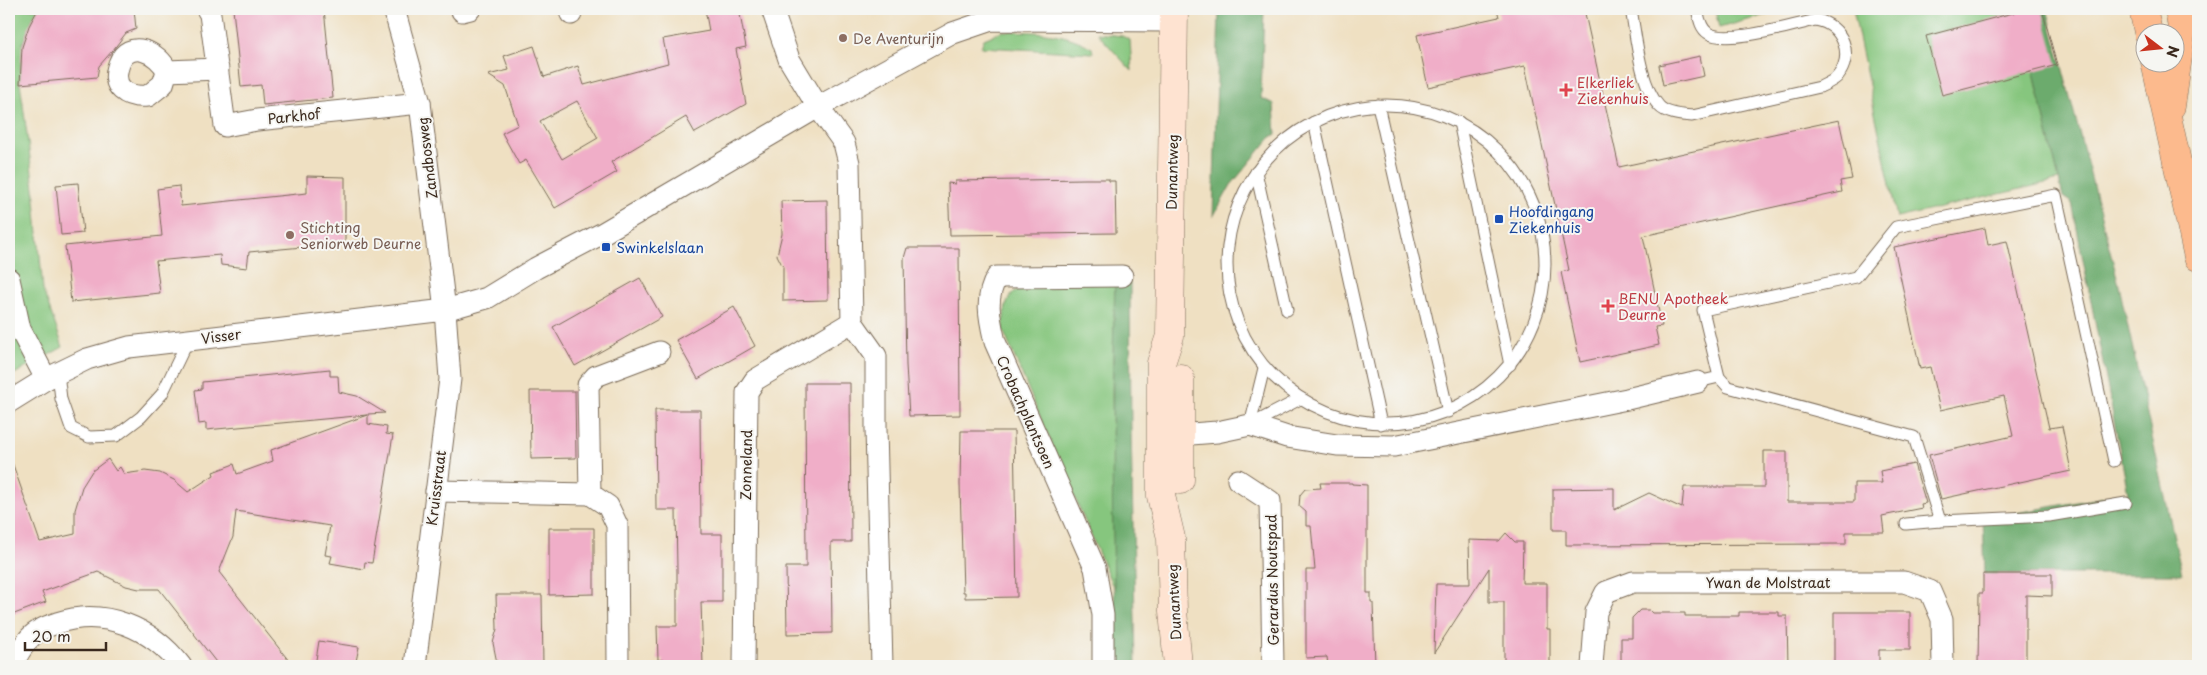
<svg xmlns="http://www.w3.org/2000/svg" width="2207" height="675" font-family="'Playpen Sans',sans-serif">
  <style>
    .green { fill: #86c67e; stroke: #60784e }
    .forest { fill: #6cab6d; stroke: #546a46 }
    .building { fill: #f0aec8; fill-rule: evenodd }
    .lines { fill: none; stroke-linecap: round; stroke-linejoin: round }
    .lane-casing { stroke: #7a6a57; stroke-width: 13 }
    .street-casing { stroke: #7a6a57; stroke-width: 23 }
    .secondary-casing { stroke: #7a6a57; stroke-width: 29 }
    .primary-casing { stroke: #7a6a57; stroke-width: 29 }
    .lane { stroke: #fff; stroke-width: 11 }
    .street { stroke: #fff; stroke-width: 21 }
    .secondary { stroke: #fee3d1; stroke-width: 28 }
    .primary { stroke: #fcba8d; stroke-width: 28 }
    .education-dot { fill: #8d6e63; stroke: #f6f6f2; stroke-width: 2 }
    .health-dot { fill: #e0444e; stroke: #f6f6f2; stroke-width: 2 }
    .transit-dot { fill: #1a4fb4; stroke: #f6f6f2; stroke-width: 2 }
    .labels { text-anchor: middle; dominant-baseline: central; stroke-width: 4; stroke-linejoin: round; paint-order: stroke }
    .education-label { font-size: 14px; fill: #785e54; stroke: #f6f6f2; text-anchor: start }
    .health-label { font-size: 14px; fill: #be3a42; stroke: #f6f6f2; text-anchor: start }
    .street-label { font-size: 14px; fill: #3b2a1e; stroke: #f6f6f2 }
    .transit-label { font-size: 14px; fill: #164399; stroke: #f6f6f2; text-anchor: start }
  </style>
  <rect width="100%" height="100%" fill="#f6f6f2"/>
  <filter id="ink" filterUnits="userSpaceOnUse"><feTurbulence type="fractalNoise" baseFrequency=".02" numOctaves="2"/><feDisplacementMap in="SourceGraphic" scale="10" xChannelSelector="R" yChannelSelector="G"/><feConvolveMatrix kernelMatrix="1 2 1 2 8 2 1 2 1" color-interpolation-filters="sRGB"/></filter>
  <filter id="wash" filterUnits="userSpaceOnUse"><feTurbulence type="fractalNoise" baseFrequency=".0096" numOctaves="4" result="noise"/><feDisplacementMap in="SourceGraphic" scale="20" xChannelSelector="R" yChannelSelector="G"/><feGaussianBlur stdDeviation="1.12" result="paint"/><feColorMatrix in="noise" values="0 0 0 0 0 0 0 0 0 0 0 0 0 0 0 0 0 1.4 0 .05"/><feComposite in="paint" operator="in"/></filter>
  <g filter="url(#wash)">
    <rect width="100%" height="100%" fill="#efe0c2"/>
    <g class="green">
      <polygon points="9,9 39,9 32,20 23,43 20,82 34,188 43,290 63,347 9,377"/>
      <polygon points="1715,9 1788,9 1719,28"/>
      <polygon points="1853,9 2019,9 2059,180 1897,218"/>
      <path d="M1003,31C1035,32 1064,31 1092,48L1093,53L981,47L984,39Z"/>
      <polygon points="1097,33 1122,36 1130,40 1132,71"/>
      <path d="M1115,282L1112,392L1114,589L1003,330C1004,318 1004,303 1013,293C1026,280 1094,283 1115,282Z"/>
    </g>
    <g class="forest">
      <polygon points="1219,9 1264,9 1261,98 1274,104 1276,134 1270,138 1231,185 1213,217"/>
      <polygon points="2019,9 2047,9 2118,281 2182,574 1985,574 1983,519 2128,493 2072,203 2063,197"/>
      <path d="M1115,282H1130L1131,428L1136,666H1117C1111,538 1111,410 1115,282Z"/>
    </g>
    <g id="blocks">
      <g class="building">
        <polygon points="38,9 134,9 136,29 126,33 113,50 99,66 97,77 20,84 22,47 29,26"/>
        <polygon points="233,9 324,9 333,98 263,105 261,85 241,87"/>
        <path d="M705,9H739L746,47L736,49L746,104L695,133L686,117L611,162L617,172L555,208L526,160L519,164L502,133L518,125L505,86L488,75L509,70L504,56L534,46L544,77L578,66L584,85L668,63L663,39L709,31ZM577,101L598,138L562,159L540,121Z"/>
        <polygon points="1497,9 1584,9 1619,167 1839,120 1852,179 1840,181 1842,192 1643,236 1662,326 1655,327 1659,345 1580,362 1561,272 1569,270 1525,66 1428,87 1417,35 1499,17"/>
        <polygon points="2028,9 2042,9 2057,65 1942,95 1926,36"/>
        <polygon points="1700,56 1704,76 1663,85 1659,65"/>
        <polygon points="307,176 345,177 345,243 249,252 247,268 221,265 220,255 156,261 160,293 71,302 65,246 162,236 157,189 179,186 181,206 307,193"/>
        <polygon points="1086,179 1109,179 1109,181 1115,181 1116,233 950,235 948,183 955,184 955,181"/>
        <polygon points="78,183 83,233 61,235 56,185"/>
        <polygon points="827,200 828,300 783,301 783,267 777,255 782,234 781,201"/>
        <polygon points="1985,228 1988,245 2007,241 2049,428 2062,426 2071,471 1941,499 1929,455 2013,436 2004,396 1940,410 1930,367 1920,369 1894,247"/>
        <polygon points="907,248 959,248 960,415 909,416 906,365 904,258"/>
        <polygon points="640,278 662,317 575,366 553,327"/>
        <polygon points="734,307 755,346 698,379 676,340"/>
        <polygon points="330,369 330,376 338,376 339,392 357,396 385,413 368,414 368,424 387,427 386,434 393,435 372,563 365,562 364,569 330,563 332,556 325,555 330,526 236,511 233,537 219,572 293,666 219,666 159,589 139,589 126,586 98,572 42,592 46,602 9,616 9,462 12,462 40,542 75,534 75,510 82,487 92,471 108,459 116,471 120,467 124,474 145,471 160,473 174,480 188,492 214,475 213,472 234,464 237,474 273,461 271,450 367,415 206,430 206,423 199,424 195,390 202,389 202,382"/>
        <polygon points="805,383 850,383 851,542 831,542 832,633 787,634 786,567 806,567"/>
        <polygon points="530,391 575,391 576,458 531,459"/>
        <polygon points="655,410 700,410 701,534 722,534 722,602 701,602 703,666 663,666 663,660 658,660 657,626 677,626 677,569 676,510 656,510"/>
        <polygon points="961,431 1014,431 1017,597 965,598 965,592 963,592 960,484"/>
        <polygon points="1764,451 1787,451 1787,502 1854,502 1854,483 1882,483 1880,471 1914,464 1926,503 1921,504 1922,508 1882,516 1884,532 1846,532 1846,544 1566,545 1566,530 1553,530 1553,489 1614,488 1614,510 1649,493 1682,508 1684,487 1764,487"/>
        <polygon points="1320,483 1352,483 1352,484 1367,485 1367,593 1371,593 1371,603 1373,603 1375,666 1328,666 1327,657 1306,658 1306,570 1315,570 1311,526 1306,526 1306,512 1299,506 1300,495 1305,489 1321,488"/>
        <polygon points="549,528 594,528 594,594 549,595"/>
        <polygon points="1506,533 1515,542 1523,542 1522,583 1547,583 1547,629 1550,629 1550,666 1504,666 1504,602 1489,602 1489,568 1434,653 1436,584 1470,584 1469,540 1499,541"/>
        <polygon points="1983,574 2052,574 2052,596 2026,595 2026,662 2010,662 2010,666 1978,666 1979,593 1983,593"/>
        <polygon points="496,595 542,595 543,666 502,666 502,662 497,663 493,643 497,629"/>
        <polygon points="1640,610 1649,610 1652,613 1685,613 1685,616 1739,616 1739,612 1779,612 1779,616 1787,616 1788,666 1621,665 1621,638 1632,638 1632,618"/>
        <polygon points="1834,612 1910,612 1910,650 1879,650 1879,666 1834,666"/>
        <polygon points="319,641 359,647 355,666 315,666"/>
      </g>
    </g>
  </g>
  <g filter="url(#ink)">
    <use href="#blocks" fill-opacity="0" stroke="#7a6a57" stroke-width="1"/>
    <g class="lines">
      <defs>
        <g id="lane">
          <path d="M1631,9C1636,36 1640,85 1659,106C1666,114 1682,115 1692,116L1820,87C1826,84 1833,81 1837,77C1855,55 1843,25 1816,20C1793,25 1727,45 1708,33C1700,28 1699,17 1697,9"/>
          <polyline points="1378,105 1448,412"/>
          <circle cx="1386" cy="264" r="159"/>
          <polyline points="1314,122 1381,424"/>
          <polyline points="1459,122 1510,365"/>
          <polyline points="1256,172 1287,310"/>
          <polyline points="58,373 61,399 71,428 89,437 116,436 141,417 162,394 188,340"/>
          <polyline points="1719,377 1728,387 1914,437 1940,521 2049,516 2126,503"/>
          <polyline points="1698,382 1719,377 1703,310 1856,277 1896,227 2056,195 2114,461"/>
          <polyline points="1250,425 1264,368"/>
          <polyline points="1250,425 1300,399"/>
          <polyline points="1906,524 1940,521"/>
        </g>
        <g id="street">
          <polyline points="207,9 210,14 225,126 257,120 420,103"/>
          <polyline points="394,9 420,103 445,310 450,379 415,666"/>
          <polyline points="569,9 571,14"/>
          <polyline points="772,9 789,59 818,107 844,143 849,163 852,322 876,356 876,429 882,666"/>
          <polyline points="462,11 470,9"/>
          <path d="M167,71L163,84L148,96C127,98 110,88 119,64C128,38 159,52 167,71L218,69"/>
          <polyline points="9,279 20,329 46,379"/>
          <polyline points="9,402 46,379 87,359 129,347 445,310 487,298 536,268 603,233 818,107 953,33 991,20 1173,21"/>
          <polyline points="1166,436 1217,432 1250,425 1287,437 1337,445 1394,446 1627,399 1698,382"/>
          <polyline points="1238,480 1270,501 1273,666"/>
          <polyline points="436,491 590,494 608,506 617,525 618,666"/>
          <polyline points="590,494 588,385 596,376 659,352"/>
          <path d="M12,666C16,657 21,648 28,640C34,632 47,626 57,623C104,607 152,628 181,666"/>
          <polyline points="744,666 747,392 755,380 852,322"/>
          <path d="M1103,666V615L1095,568L995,342C990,320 984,298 997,277L1122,276"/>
          <polyline points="1592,666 1596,612 1606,592 1633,582 1904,582 1930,591 1942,619 1943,666"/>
        </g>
        <g id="secondary">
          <polyline points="1174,9 1170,336 1161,363 1161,496 1171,538 1173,611 1178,666"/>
          <polyline points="1180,480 1180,378"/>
        </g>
        <g id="primary">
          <polyline points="2143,9 2148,32"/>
          <polyline points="2155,62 2198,257"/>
          <polyline points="2171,106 2182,28 2179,9"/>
        </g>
      </defs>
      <use href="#lane" class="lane-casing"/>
      <use href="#street" class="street-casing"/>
      <use href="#secondary" class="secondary-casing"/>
      <use href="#primary" class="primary-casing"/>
      <use href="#lane" class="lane"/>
      <use href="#street" class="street"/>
      <use href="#secondary" class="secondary"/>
      <use href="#primary" class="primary"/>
    </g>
  </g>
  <g class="education-dot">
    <circle cx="843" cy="38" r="5"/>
    <circle cx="290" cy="235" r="5"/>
  </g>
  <g class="health-dot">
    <path d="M1563.5 82.5h5v5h5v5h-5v5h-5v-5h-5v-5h5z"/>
    <path d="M1605.5 298.5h5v5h5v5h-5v5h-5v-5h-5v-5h5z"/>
  </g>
  <g class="transit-dot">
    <rect x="1494" y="214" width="10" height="10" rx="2.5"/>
    <rect x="601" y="242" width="10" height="10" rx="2.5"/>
  </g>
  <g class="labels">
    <g class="education-label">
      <text x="853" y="38">De Aventurijn</text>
      <text x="300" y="227">Stichting<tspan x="300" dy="16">Seniorweb Deurne</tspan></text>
    </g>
    <g class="health-label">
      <text x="1577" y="82">Elkerliek<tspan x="1577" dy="16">Ziekenhuis</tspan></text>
      <text x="1618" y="298">BENU Apotheek<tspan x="1618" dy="16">Deurne</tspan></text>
    </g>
    <g class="street-label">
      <text transform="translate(294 116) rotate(-6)">Parkhof</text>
      <text transform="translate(427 158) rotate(-97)">Zandbosweg</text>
      <text transform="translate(1172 172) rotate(-89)">Dunantweg</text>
      <text transform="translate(221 336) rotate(-7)">Visser</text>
      <text transform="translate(1026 412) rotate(66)">Crobachplantsoen</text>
      <text transform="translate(746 465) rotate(-89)">Zonneland</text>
      <text transform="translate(436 488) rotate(-83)">Kruisstraat</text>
      <text transform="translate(1272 580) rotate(-91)">Gerardus Noutspad</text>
      <text x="1768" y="582">Ywan de Molstraat</text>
      <text transform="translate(1174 602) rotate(-93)">Dunantweg</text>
    </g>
    <g class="transit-label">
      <text x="1509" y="211">Hoofdingang<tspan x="1509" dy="16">Ziekenhuis</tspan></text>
      <text x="616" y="247">Swinkelslaan</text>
    </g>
  </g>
  <rect width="2207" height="675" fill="none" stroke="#f6f6f2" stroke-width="30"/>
  <g transform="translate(2160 48) rotate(106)"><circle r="24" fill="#f6f6f2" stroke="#aba49d"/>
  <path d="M0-4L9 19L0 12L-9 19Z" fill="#c8321e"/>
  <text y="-8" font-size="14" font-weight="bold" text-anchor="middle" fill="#3b2a1e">N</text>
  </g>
  <path d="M25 642v8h81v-8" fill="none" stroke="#3b2a1e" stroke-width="2.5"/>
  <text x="32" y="642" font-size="15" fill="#3b2a1e" stroke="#f6f6f2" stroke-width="4" paint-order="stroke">20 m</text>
</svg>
